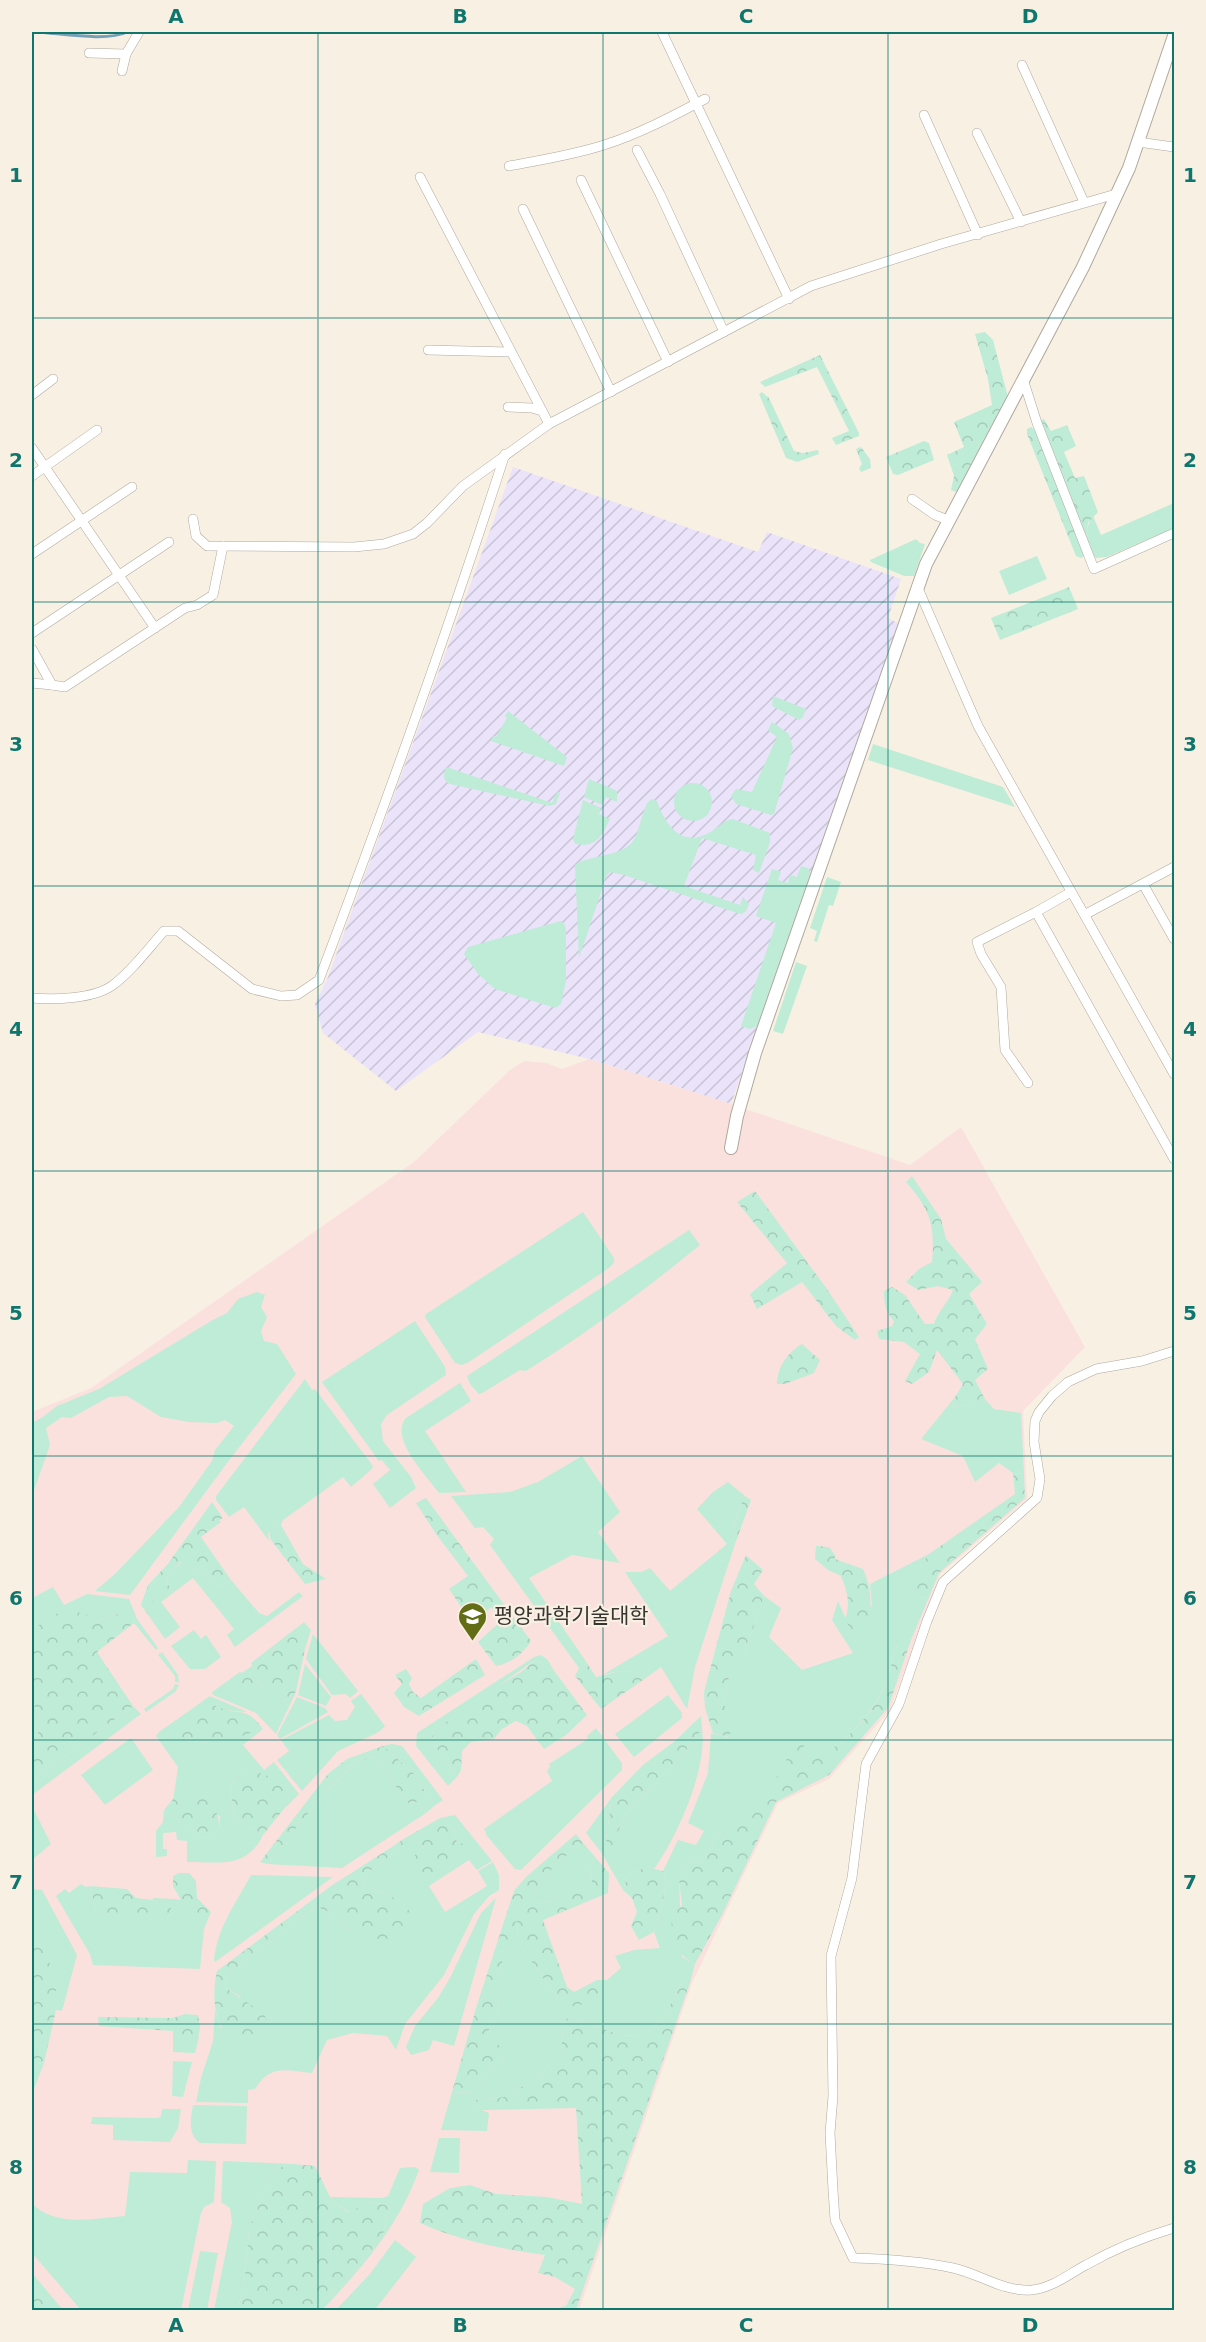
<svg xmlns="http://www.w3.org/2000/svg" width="1206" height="2342" font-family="'DejaVu Sans','Noto Sans KR',sans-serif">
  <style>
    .industrial { fill: url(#industrial-furrows) }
    .education { fill: #fbe1dd }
    .grass { fill: #beecd7 }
    .forest { fill: url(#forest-crowns) }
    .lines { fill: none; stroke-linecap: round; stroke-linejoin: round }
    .stream { stroke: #74a2b6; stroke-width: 3 }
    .street-casing { stroke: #b0a89d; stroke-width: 10 }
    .secondary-casing { stroke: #b0a89d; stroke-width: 14 }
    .street { stroke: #fff; stroke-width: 9 }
    .secondary { stroke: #fff; stroke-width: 12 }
    .grid { fill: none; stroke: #0f766e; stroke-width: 1.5; stroke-opacity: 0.55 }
    .labels { text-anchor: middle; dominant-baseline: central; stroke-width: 4.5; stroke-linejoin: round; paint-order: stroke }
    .poi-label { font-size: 21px; fill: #383530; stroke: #f9f0e4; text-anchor: start }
    .neatline { fill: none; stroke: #0f766e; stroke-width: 2 }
    .grid-label { font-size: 20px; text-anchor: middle; font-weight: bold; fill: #0f766e }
  </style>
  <defs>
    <pattern id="industrial-furrows" width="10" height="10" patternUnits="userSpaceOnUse" patternTransform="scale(1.5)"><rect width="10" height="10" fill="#eae3f9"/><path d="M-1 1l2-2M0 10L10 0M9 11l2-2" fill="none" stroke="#c9c3d6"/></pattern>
    <pattern id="forest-crowns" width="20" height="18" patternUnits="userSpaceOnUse" patternTransform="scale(1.5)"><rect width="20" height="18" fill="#beecd7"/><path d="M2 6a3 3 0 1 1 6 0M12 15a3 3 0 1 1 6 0" fill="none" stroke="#a4cbb9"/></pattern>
  </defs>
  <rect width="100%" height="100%" fill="#f9f0e4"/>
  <polygon class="industrial" points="513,467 758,552 767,532 901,579 888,618 899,624 731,1104 589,1059 478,1032 396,1091 323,1033 315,1004 328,977"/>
  <polygon class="education" points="589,1059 731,1104 910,1165 961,1127 1085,1347 1023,1411 1027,1499 940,1574 890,1710 829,1779 778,1803 692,1983 579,2310 32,2310 32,1412 91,1388 414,1162 510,1070 524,1061 547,1063 562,1069"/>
  <g class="grass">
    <path d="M1174,503V528L1107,557L1096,558C1084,546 1084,528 1093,516L1101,535Z"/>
    <polygon points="916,539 920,543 925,544 914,576 904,576 871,562 870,560"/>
    <polygon points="1037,556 1047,579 1009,595 999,571"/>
    <polygon points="773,696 806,709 803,717 799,720 772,706"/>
    <polygon points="508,711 567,757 564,766 491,741 493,736 496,737 507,718 505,716"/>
    <polygon points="772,722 789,734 793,748 774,814 771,815 736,804 731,796 736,789 752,792 777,737 768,730"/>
    <polygon points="873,744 1003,787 1015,807 868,760"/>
    <path d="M446,767L552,803L557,792L560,793L556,804L550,806L450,784C443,781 443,775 446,767Z"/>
    <polygon points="589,779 617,791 617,802 606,797 602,805 584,797"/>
    <circle cx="693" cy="802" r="19"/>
    <path d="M652,799L657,801C665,824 680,848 709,833C717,829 723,820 733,819L770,833V842L759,873L753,870L756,855L702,838L684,886L740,905L743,897L749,904L746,911L742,914L737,913L624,875L610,872L606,877L579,958L575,865C581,860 589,859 597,857C642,847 632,842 647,803Z"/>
    <path d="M583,800L601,808L599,814L610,819C602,836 596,848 575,844L573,839Z"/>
    <polygon points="801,866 808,868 811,876 760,1025 750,1029 741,1026 776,923 756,916 772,869 781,872 778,880 788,883 790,875 797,877"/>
    <polygon points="827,877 841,882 833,906 829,905 817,942 814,941 817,931 810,928"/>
    <polygon points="561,921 565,925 566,930 566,981 561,1004 555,1008 495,989 478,974 464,954 468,947"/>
    <polygon points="796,962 807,966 783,1034 773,1031"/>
    <polygon points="583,1212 614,1258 614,1263 609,1268 469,1362 462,1365 455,1363 425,1317 426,1314"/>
    <path d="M689,1230L700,1245C645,1290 587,1333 526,1371L520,1370L484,1392L479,1394L470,1384L467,1376Z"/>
    <polygon points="257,1292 265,1295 261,1307 267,1317 261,1331 264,1341 277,1344 296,1374 227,1463 130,1595 95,1591 116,1573 179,1507 212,1461 215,1450 234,1426 225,1420 217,1423 189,1422 161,1417 127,1396 109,1397 71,1418 62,1417 46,1428 50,1445 32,1496 32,1423 43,1417 57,1406 99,1389 211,1321 227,1313 238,1299"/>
    <polygon points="415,1321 445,1367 446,1375 387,1415 381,1424 383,1441 411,1477 416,1488 390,1508 373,1484 390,1470 382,1460 379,1461 322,1382"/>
    <polygon points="305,1379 312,1390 315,1389 373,1466 372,1469 351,1487 343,1477 283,1520 281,1525 274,1522 268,1534 269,1541 244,1507 229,1517 216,1500 216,1496"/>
    <path d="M460,1383L471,1401L425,1431L466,1492L439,1493C426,1475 389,1438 406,1418Z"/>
    <polygon points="955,1397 953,1407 971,1405 985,1399 994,1409 1021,1413 1024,1474 1013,1473 999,1463 975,1482 963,1456 921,1439"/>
    <polygon points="582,1456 620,1512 598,1532 620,1563 572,1555 529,1578 587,1663 579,1668 490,1545 494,1539 483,1527 475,1528 451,1496 510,1492 538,1482"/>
    <path d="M728,1482L745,1496C738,1512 729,1527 735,1544L695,1667L687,1709L661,1667L643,1680L637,1672L620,1671L604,1674L668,1636L625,1572H641L650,1568L670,1591L727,1544L697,1509L713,1492Z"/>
    <path d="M929,1554L909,1582L918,1598L929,1597L911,1640L899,1636C895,1652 891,1669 885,1685C873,1714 840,1748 812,1762L799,1758L772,1785L750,1814L735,1818L718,1835L705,1857L690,1863L679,1879L682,1957L695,1964L690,1983L682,1981L664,2018L643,2036L619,2035L568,2015L563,2028L561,2052L538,2077L505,2097L474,2100L482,2110L489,2113L487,2131L441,2130L452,2092L474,2093L488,2071L506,2058L482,2042L497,2016L499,2004L493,1995L498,1974L517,1917L518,1942L562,2005L616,1980H607L621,1968L615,1956L634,1950L660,1948L654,1932L667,1884L663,1871L678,1840L696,1845L704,1831L688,1823L708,1773L711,1733L728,1737L724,1704L729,1675L744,1656L764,1596L781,1608L769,1637L802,1670L853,1653L832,1620L838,1601L852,1633L872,1605L870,1584Z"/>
    <polygon points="182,1562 191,1569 205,1573 220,1587 231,1580 259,1613 267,1616 299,1592 303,1596 235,1647 227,1635 234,1629 193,1578 161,1602 180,1627 165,1639 151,1619 158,1621 151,1601 155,1595 166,1595 173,1591 166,1582 172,1570"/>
    <polygon points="53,1587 64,1605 87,1594 129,1599 137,1619 158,1648 156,1650 134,1623 133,1613 112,1615 94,1622 36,1627 32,1634 32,1598"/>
    <path d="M304,1622L311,1630L305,1649L297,1632C274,1646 258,1665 237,1682L256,1680L261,1685L272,1687L285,1701L296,1692L276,1734L256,1713L213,1695L212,1692L240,1672L242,1673L252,1666L251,1663Z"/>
    <polygon points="194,1630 201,1639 206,1635 221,1657 205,1669 190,1669 171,1646"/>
    <polygon points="313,1634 358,1691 350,1698 346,1694 332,1695 306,1659"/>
    <polygon points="162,1652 178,1675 179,1682 175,1682 175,1676 158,1655"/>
    <polygon points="541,1655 547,1659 555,1672 535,1660 433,1732 431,1740 457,1777 448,1786 416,1746 417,1733 534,1657"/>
    <polygon points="305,1664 331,1697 326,1706 298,1695"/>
    <polygon points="175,1684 179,1685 175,1692 146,1712 144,1709 173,1689"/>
    <polygon points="361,1694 385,1726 379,1732 338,1751 302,1791 277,1760 289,1751 281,1740 329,1715 335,1721 347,1720 355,1707 351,1701"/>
    <polygon points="668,1695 682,1713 682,1718 634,1757 615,1734"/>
    <path d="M210,1696L247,1712L223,1710L214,1705L184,1740L208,1743L263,1729L243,1745L264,1770L274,1762L299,1794L283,1810L290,1797L249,1765L231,1784L233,1815L263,1835C247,1869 219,1862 187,1862V1841L177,1840L176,1832L163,1833V1849H167V1856L156,1857V1831L163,1822L164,1810L201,1837L211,1838L219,1831L220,1816L189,1801H173L178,1767L156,1736L159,1732Z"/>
    <polygon points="297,1697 325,1708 328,1712 280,1739 277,1735"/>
    <polygon points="32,1701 42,1722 37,1736 38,1752 32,1757"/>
    <polygon points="133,1706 141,1714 32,1795 32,1780"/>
    <polygon points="596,1728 622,1763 622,1770 524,1867 521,1870 515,1869 487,1836 484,1829 552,1781 547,1771 550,1767 549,1764 588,1739 587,1736"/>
    <path d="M702,1729C708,1767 677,1838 654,1869L646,1867L628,1875L623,1890L601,1852L586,1833L612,1797L606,1839H615L625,1815L684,1753Z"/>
    <polygon points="131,1738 153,1770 105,1805 81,1775"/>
    <polygon points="392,1744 402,1746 443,1800 434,1806 414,1774 383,1746"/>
    <polygon points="374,1756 408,1803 417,1802 426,1813 342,1868 267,1864 326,1791 352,1765"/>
    <polygon points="34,1810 51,1844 32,1860 32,1812"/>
    <path d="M455,1815L492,1861L477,1870L469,1860L429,1886L445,1912L487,1886L478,1871L493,1862L499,1875V1890L489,1896L474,1914L444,1975L405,2024L396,2050L387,2036L353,2033L327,2040L312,2073C286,2070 270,2064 255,2089L248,2090V2103L196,2102L201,2078L213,2041L215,2010L221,2029L241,1997L225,1987L226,1976L316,1906L333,1914L349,1929L390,1895L363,1885L366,1874L396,1851L395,1845L400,1841L402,1846L415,1840L424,1848L418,1879L433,1873L457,1843L454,1830L440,1818Z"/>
    <path d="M583,1843L595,1857L589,1864L592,1881L589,1888L540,1904L533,1899C536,1878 566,1855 583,1843Z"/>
    <path d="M251,1875L333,1877L215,1962L214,1960C217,1928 236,1903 251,1875Z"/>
    <polygon points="81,1884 86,1887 90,1886 97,1914 167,1920 170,1908 153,1900 153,1898 190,1900 204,1929 200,1969 93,1965 90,1954 56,1896 65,1889 69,1893"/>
    <polygon points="32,1889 42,1890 77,1955 62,2011 56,2010 56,1983 32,1944"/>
    <polygon points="496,1898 454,2046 433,2040 429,2050 411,2055 406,2047 415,2026 438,1998 451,1976 481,1913"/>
    <polygon points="173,2041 198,2041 195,2053 173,2052"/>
    <polygon points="173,2061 192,2062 183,2097 172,2096"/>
    <polygon points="44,2063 32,2094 32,2065"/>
    <path d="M193,2105L247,2106L246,2144L200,2143C187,2134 191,2118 193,2105Z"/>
    <polygon points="162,2109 181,2109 178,2128 170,2142 113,2140 113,2125 91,2124 92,2117 158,2118 161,2116"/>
    <polygon points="439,2138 460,2138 459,2173 430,2172"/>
    <path d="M188,2160L216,2161L214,2202L204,2207L201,2213L181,2310H81L32,2253V2203C54,2228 96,2218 125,2216L130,2172L187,2173Z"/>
    <polygon points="223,2161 293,2164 273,2169 249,2229 245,2276 238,2310 214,2310 232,2222 230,2208 221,2202"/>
    <path d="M415,2167L419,2170C398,2227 363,2267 322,2310H313L350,2277L383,2235L389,2206L372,2202L349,2212L332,2201L330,2197L383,2198L388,2196L400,2168Z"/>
    <polygon points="395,2240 416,2257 377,2307 374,2310 336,2310 370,2274"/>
    <polygon points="200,2251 218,2253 207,2310 188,2310"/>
  </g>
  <g class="forest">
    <polygon points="985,332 993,340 1008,397 959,493 951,490 954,476 947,455 964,447 954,422 992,405 988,379 975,334"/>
    <polygon points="820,355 859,433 859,436 836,445 832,438 849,431 817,367 765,387 760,382"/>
    <polygon points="762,392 769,398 794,451 803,453 818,450 819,454 797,462 786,458 759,394"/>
    <polygon points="1044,419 1051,431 1067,425 1076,446 1064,452 1075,478 1084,476 1098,512 1088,523 1086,540 1041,420"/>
    <polygon points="1031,427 1036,431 1084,552 1084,556 1081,558 1076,556 1027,434 1027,429"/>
    <polygon points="924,441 929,443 934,460 898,475 893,474 886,457"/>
    <polygon points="861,447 870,459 871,468 861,472 859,468 862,464 856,449"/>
    <polygon points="1069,587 1078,609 1000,640 991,618"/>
    <path d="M912,1176L941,1219L946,1239L982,1282L969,1294L987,1324L975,1339L988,1369L975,1380L985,1399L971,1405L953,1407L955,1397L963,1384L937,1350L929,1372L912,1384L905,1381L920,1354L904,1342L879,1339L877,1331L892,1326L894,1321C885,1311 884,1304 884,1291L892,1287L905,1295L925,1324H934C938,1311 948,1303 953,1290L938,1286L918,1290L906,1282L919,1269L932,1262C935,1225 931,1211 906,1182Z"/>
    <polygon points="755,1191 827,1289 859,1337 855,1340 836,1326 802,1282 757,1309 750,1294 787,1263 737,1202"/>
    <path d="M802,1344L820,1360L814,1373L785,1384H777C777,1367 788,1352 802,1344Z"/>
    <polygon points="1013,1473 1024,1474 1025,1498 939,1573 929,1597 918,1598 908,1582 929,1554 1015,1494"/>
    <path d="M745,1496L751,1500L735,1544C729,1528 738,1512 745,1496Z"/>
    <path d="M426,1498L531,1641C523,1654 511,1663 496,1666L478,1642L502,1620L491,1607L478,1619L468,1617L449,1589L468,1576L436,1534L416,1503Z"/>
    <polygon points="212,1502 223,1518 219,1520 221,1522 201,1537 231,1580 220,1587 205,1573 191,1569 181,1562 172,1570 166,1582 173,1591 166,1595 155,1595 152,1601 162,1609 162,1615 158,1621 151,1619 141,1605 148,1585 167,1565"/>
    <path d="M274,1522L281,1525L303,1564L326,1579L305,1584L271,1540C268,1532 269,1528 274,1522Z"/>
    <path d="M816,1546L829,1547L835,1555V1559L863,1569C874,1594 871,1608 866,1634L852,1633L845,1619C851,1603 847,1591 841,1576L828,1570L815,1559Z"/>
    <polygon points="746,1555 763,1570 754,1584 764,1596 744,1656 729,1676 724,1704 733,1725 729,1737 713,1733 705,1708 704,1692 731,1591"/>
    <polygon points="61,1611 85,1613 94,1622 112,1615 133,1612 134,1623 97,1652 133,1706 32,1780 32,1757 38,1752 37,1736 42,1722 32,1701 32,1634 36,1627"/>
    <path d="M297,1631L305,1649L296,1692L285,1701L272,1688L261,1685L256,1680L244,1690L239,1689L237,1681C258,1665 275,1646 297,1631Z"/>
    <path d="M899,1635L911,1640L888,1708L829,1775L776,1802L723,1913L695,1964C674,1953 673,1940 671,1918L682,1905L679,1879L690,1863L705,1857L718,1835L735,1817L750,1813L772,1785L800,1736L804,1746L799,1758L812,1761C840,1748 874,1714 885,1685C891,1669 895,1652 899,1635Z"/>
    <polygon points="476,1659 485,1675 419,1716 404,1707 394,1693 402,1684 395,1675 406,1669 412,1678 409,1684 413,1692 421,1698"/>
    <polygon points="535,1660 555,1672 587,1715 566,1735 544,1749 527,1726 516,1721 502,1729 494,1739 471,1742 462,1751 461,1770 457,1777 431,1740 433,1732 477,1699 521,1672"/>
    <polygon points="587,1663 596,1677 620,1671 637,1672 643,1680 601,1709 575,1676 579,1668"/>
    <path d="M214,1705C237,1718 244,1703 263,1729L244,1735L230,1746L217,1750L208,1743L184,1740L177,1730C187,1717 198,1709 214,1705Z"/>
    <polygon points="701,1716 702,1729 684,1753 625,1815 615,1839 615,1851 610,1856 606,1839 612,1797 643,1765 675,1741"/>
    <polygon points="383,1746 414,1774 434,1806 426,1813 417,1802 408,1803 374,1756 352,1765 326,1791 267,1864 260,1862 328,1774 347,1759"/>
    <polygon points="249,1765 264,1776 276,1775 286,1788 290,1797 283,1810 263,1835 233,1815 231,1784"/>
    <path d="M178,1793L189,1801L203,1797C215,1808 220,1814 219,1831L211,1838L201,1837L164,1810Z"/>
    <polygon points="440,1818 454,1830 457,1843 465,1844 467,1854 453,1866 418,1879 411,1873 411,1858 424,1848 415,1840 402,1847 400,1841"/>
    <path d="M576,1834L583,1843C567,1855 536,1878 533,1899L540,1904L588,1888L592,1881L589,1864L595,1857L609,1873L608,1893L543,1920L567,1987L574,1992L597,1980H617C601,1993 585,2011 562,2005L518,1942L517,1919L498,1974L494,1995L499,2004L497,2016L482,2042L499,2045L506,2058L488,2071L474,2093L452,2092L477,2005L514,1891L526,1877Z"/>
    <path d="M395,1845L396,1851L366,1874L363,1885L390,1895L411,1912L402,1938L378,1939L349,1929L333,1914L316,1906L226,1976L225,1987L264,2014L272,2034L266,2041C260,2042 253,2043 247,2043C213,2042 211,1996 217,1971L331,1886Z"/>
    <polygon points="646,1867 663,1871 667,1884 654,1932 639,1940 631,1926 637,1912 632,1898 623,1890 628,1875"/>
    <polygon points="179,1873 189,1873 196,1881 197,1898 211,1912 204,1929 190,1901 181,1900 173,1886 173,1876"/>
    <polygon points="90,1886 127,1889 136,1898 153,1900 171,1908 167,1920 118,1918 97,1914"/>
    <polygon points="32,1944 45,1949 56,1983 56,2010 44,2063 32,2065"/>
    <path d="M682,1981L690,1983L576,2310H551L566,2306L575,2289L555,2277L538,2273L545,2255C501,2249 461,2241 420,2223L423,2204L450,2188L470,2185L496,2194L547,2197L582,2204L576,2108L482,2110L474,2100L505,2097L538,2077L561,2052L563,2028L568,2015L619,2035L643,2036L664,2018Z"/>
    <polygon points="185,2014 198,2015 200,2027 198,2041 173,2041 173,2031 99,2026 98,2017 173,2018"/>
    <polygon points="293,2164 315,2166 332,2201 348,2212 372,2202 389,2206 383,2235 350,2277 313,2310 238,2310 245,2276 249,2229 273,2169"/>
    <polygon points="32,2273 63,2310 32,2310"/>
  </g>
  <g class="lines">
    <path class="stream" d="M36,32C59,33 107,42 127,32"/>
    <defs>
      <g id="street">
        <polyline points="662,32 789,299"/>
        <polyline points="89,53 126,54 139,32"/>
        <polyline points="1022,65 1084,202"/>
        <polyline points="122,71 126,54"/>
        <polyline points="924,115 978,235"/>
        <polyline points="977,133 1021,222"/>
        <polyline points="1138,142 1174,147"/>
        <polyline points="637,150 660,194 724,332"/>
        <path d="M509,166C541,160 573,155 604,145C639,134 673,116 705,99"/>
        <polyline points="420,177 549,424"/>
        <polyline points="581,180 668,362"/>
        <polyline points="523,209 611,392"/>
        <polyline points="428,350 511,352"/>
        <polyline points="1024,382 1037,423 1094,569 1174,533"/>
        <polyline points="32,395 53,379"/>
        <polyline points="508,407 532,408 542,411"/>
        <polyline points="32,448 155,628"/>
        <polyline points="32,476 97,430"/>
        <polyline points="912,499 935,515 948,520"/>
        <polyline points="193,519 196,536 207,546 354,547 384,544 413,534 427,523 463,486 549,424 811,286 941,244 1116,194"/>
        <polyline points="32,554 132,487"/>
        <polyline points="917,586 978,726 1174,1074"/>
        <polyline points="32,633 169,542"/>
        <polyline points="32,649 52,685 65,687 185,608 197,605 213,595 223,546"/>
        <polyline points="32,683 52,685"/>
        <polyline points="1143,884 1174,939"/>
        <polyline points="1036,912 1174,1159"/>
        <polyline points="1086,914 1174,867"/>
        <path d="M32,998C54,1000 94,999 113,985C132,971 148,949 164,931H178L252,989L281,996L297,995L319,980C385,806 448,631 505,454"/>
        <polyline points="1028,1083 1005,1050 1001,987 981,954 977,942 1036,912 1071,892"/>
        <path d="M1174,1351L1142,1361L1096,1369L1068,1382L1052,1396L1039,1412L1035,1421L1034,1442L1040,1479L1037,1498L943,1582L927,1621L899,1704L866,1764L852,1878L831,1956L833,2096L830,2133L833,2190L835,2220L853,2258C886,2259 921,2261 953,2268C980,2274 1003,2292 1032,2290C1052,2288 1069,2274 1086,2265C1114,2249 1144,2237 1174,2228"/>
      </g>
      <polyline id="secondary" points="731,1148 737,1116 755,1053 926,564 1083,267 1129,168 1174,36"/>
    </defs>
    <use href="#street" class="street-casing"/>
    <use href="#secondary" class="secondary-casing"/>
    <use href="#street" class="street"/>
    <use href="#secondary" class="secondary"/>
  </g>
  <path class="grid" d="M318,32V2310M603,32V2310M888,32V2310M32,318H1174M32,602H1174M32,886H1174M32,1171H1174M32,1456H1174M32,1740H1174M32,2024H1174"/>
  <defs>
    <symbol id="university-pin" viewBox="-11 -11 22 30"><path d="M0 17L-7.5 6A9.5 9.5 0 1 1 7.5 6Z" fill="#626d16" stroke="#f9f0e4"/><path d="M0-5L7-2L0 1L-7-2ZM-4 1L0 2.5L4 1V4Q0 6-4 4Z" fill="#fff"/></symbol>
  </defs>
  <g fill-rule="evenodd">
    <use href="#university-pin" x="456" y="1600" width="33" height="45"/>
  </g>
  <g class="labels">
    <g class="poi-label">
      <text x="494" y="1616">평양과학기술대학</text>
    </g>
  </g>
  <rect width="1206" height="2342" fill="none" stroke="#f9f0e4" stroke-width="66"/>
  <rect x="33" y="33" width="1140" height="2276" class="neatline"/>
  <g class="grid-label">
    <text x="176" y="23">A</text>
    <text x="460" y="23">B</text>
    <text x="746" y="23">C</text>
    <text x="1030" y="23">D</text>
    <text x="16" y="182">1</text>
    <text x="1190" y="182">1</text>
    <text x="16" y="467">2</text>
    <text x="1190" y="467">2</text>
    <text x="16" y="751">3</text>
    <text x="1190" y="751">3</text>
    <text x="16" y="1036">4</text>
    <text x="1190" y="1036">4</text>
    <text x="16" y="1320">5</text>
    <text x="1190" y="1320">5</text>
    <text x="16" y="1605">6</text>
    <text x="1190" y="1605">6</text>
    <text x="16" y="1889">7</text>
    <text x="1190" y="1889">7</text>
    <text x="16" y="2174">8</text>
    <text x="1190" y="2174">8</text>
    <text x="176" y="2332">A</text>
    <text x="460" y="2332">B</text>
    <text x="746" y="2332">C</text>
    <text x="1030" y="2332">D</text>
  </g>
</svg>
